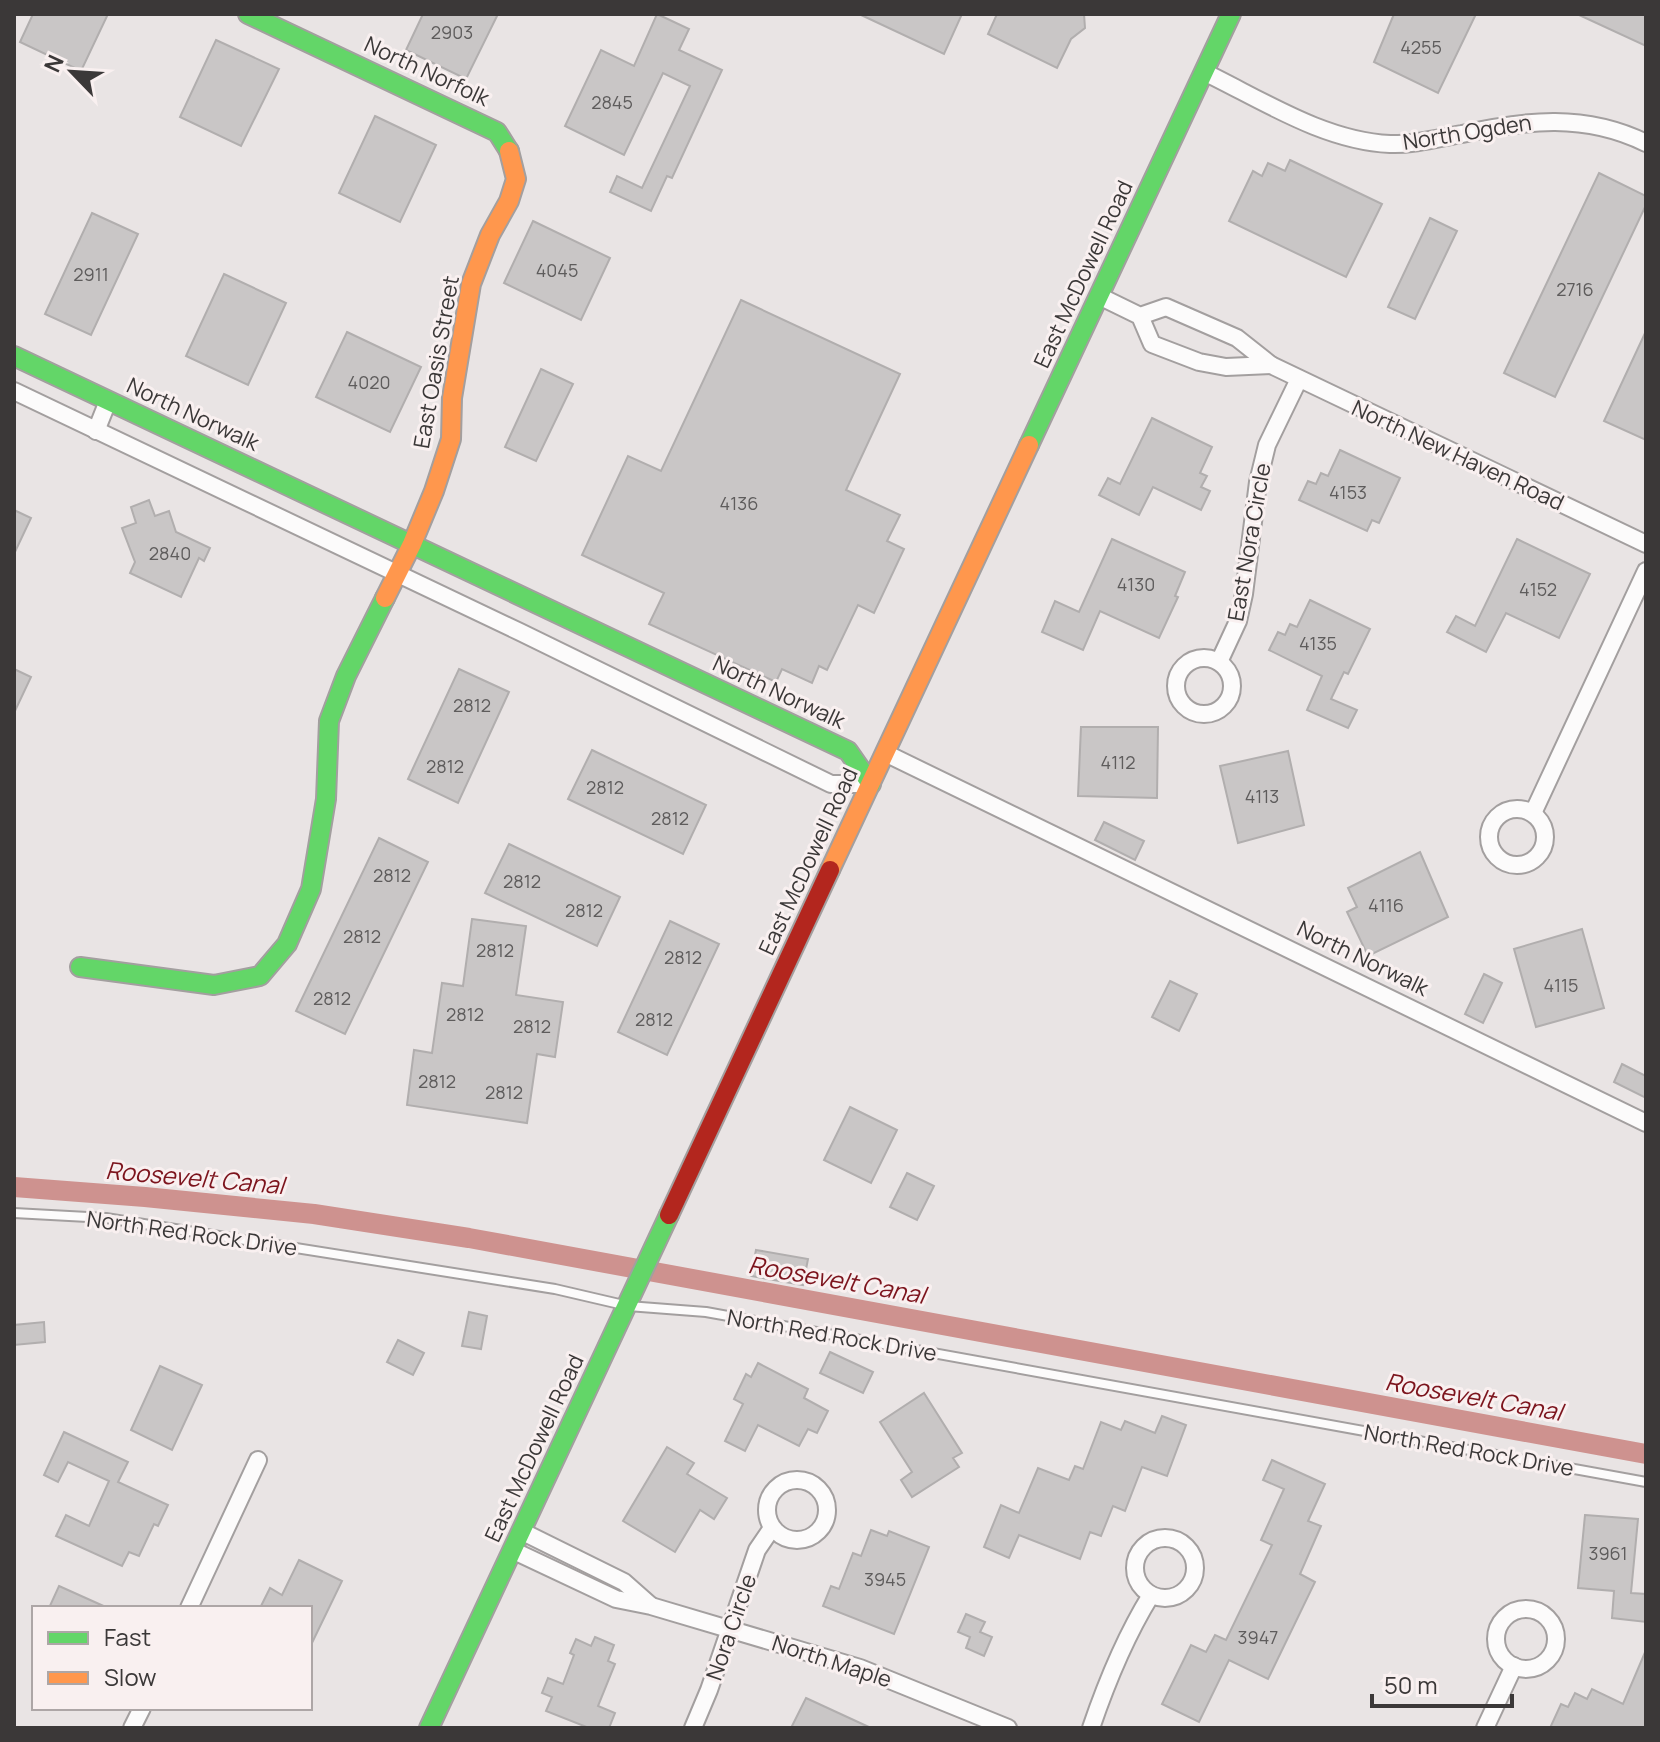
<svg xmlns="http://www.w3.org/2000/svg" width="1660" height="1742" font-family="Manrope,sans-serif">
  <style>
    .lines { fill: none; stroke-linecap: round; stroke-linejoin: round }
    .canal { stroke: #ce928f; stroke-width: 20 }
    .building { fill: #c9c6c6; stroke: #b1aeae; stroke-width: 2 }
    .lane-casing { stroke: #a39f9f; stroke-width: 12 }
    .street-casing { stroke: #a39f9f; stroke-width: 20 }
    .fast-casing { stroke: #a39f9f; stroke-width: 22 }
    .slow-casing { stroke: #a39f9f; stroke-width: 22 }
    .jam-casing { stroke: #a39f9f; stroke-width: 22 }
    .lane { stroke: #fcfbfb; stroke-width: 8 }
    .street { stroke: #fcfbfb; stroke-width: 16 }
    .fast { stroke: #63d668; stroke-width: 18 }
    .slow { stroke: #ff974d; stroke-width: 18 }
    .jam { stroke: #b3261e; stroke-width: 18 }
    .labels { text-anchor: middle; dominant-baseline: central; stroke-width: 6; stroke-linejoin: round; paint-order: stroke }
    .number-label { font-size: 18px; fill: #5e5c5c }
    .street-label { font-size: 22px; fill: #3b3838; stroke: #f9f0f0 }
    .water-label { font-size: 24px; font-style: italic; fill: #7c141d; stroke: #f9f0f0 }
  </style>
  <rect width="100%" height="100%" fill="#e9e4e4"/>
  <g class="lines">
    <polyline class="canal" points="14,1187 145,1197 314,1214 469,1238 1646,1454"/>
  </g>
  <g class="building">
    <polygon points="33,14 108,14 81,71 20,42"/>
    <polygon points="423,14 498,14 466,79 406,50"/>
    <polygon points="657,14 689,29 679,50 722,70 672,178 667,176 651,211 610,192 617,176 642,188 690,86 663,73 624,155 565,126 601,50 634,66"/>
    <polygon points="859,14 962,14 944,54"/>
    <polygon points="997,14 1084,14 1085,28 1071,39 1057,68 988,34"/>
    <polygon points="1394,14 1476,14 1438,93 1374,62"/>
    <polygon points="1577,14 1646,14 1646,46"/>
    <polygon points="216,40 279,69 241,146 180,117"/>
    <polygon points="375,116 436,145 400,222 339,193"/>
    <polygon points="1290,160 1382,204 1346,277 1229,221 1253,171 1262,176 1268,163 1285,171"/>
    <polygon points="1599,173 1646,196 1646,205 1555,397 1504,373"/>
    <polygon points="92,213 138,234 91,335 45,314"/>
    <polygon points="1430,218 1457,231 1415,319 1388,307"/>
    <polygon points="533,221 610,258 581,320 504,283"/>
    <polygon points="224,274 286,303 248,385 186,356"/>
    <polygon points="741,300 900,374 846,490 900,515 887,541 904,549 874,613 858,605 827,670 819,666 812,683 782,669 776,682 649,624 664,593 582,555 628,456 661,471"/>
    <polygon points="1646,331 1646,440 1604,421"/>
    <polygon points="347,332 421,367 390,432 316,397"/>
    <polygon points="541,369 573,384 536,461 505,447"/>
    <polygon points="1152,418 1212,447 1200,473 1207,476 1201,487 1210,491 1201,510 1153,487 1139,515 1099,495 1108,478 1120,484"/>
    <polygon points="1340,450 1400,478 1379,523 1372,520 1367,531 1299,500 1308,481 1316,484 1321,473 1328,476"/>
    <polygon points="149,500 155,516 169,511 176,532 210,548 204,561 199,558 181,597 130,573 135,562 122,528 136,523 131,507"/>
    <polygon points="14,510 31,518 14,554"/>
    <polygon points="1112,539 1185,572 1175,596 1178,597 1159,638 1100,611 1083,650 1042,632 1055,601 1079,612"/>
    <polygon points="1517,539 1590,574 1559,638 1506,613 1486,652 1447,632 1456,616 1475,626"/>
    <polygon points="1310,600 1370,629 1348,674 1344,672 1331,699 1357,710 1348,728 1307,710 1322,676 1269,650 1278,632 1285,635 1290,624 1297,627"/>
    <polygon points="14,669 31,677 14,713"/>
    <polygon points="459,669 509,692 458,803 408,779"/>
    <polygon points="1081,727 1158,727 1157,798 1078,796"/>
    <polygon points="592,750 706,805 683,854 568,799"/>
    <polygon points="1288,751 1304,825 1238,843 1220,766"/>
    <polygon points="1104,822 1144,841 1135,860 1095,840"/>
    <polygon points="379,838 428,862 345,1034 296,1011"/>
    <polygon points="509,844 620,897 597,946 485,893"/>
    <polygon points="1420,852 1448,917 1368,956 1347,912 1357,907 1348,888"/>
    <polygon points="472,919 526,926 516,995 563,1002 555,1057 537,1054 527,1123 407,1105 414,1050 432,1053 442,983 463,986"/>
    <polygon points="670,921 719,944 667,1055 618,1032"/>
    <polygon points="1582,929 1604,1008 1536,1027 1514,949"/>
    <polygon points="1484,974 1502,983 1483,1023 1465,1014"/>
    <polygon points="1170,981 1197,994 1179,1031 1152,1017"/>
    <polygon points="1622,1064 1646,1076 1646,1098 1614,1082"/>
    <polygon points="850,1107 897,1130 871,1183 824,1160"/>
    <polygon points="907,1173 934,1186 917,1220 890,1207"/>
    <polygon points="756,1250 808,1259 803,1285 751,1276"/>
    <polygon points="469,1312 487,1316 481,1349 462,1346"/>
    <polygon points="44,1322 45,1342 14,1345 14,1325"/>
    <polygon points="398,1340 424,1353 413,1375 387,1362"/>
    <polygon points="830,1352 873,1372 863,1393 820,1373"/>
    <polygon points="758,1363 808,1389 804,1398 828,1411 817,1433 808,1429 799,1446 758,1425 745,1451 725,1441 743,1404 734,1399 746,1374 751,1377"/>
    <polygon points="160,1366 202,1385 172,1450 131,1430"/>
    <polygon points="924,1393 962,1453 953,1458 959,1467 912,1497 901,1480 912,1472 880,1422"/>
    <polygon points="1162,1416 1186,1425 1167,1476 1142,1467 1125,1511 1113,1506 1101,1536 1090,1532 1080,1559 1019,1535 1009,1558 984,1547 1001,1505 1019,1513 1038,1468 1069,1480 1075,1466 1083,1469 1101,1422 1121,1430 1125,1421 1155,1433"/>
    <polygon points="64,1432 128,1462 118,1482 168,1505 158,1526 154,1524 139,1556 129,1552 122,1566 56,1536 66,1515 89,1526 109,1481 68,1462 58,1482 44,1475"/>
    <polygon points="667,1447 694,1463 687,1474 727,1498 714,1519 700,1510 675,1552 623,1521"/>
    <polygon points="1272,1460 1325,1484 1308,1521 1321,1526 1300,1574 1315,1582 1268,1679 1229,1660 1199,1722 1162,1704 1191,1645 1206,1652 1215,1635 1226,1640 1272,1545 1261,1540 1284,1489 1263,1480"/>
    <polygon points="1585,1515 1638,1519 1631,1593 1646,1594 1646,1622 1612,1618 1614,1591 1578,1588"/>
    <polygon points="871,1530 887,1536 889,1531 929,1547 894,1634 823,1606 831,1586 839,1589 853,1553 861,1556"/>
    <polygon points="299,1560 342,1581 310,1647 310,1608 260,1608 270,1588 282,1595"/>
    <polygon points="59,1586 108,1608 49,1608"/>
    <polygon points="966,1614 985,1622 980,1632 992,1637 984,1656 966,1648 970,1637 958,1632"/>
    <polygon points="595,1637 614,1645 608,1661 615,1664 598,1706 615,1713 609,1728 589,1728 546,1711 552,1697 542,1693 548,1678 563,1684 574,1655 570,1653 576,1639 591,1646"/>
    <polygon points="1646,1650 1646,1728 1550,1728 1561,1704 1568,1707 1575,1693 1587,1699 1592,1689 1623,1704"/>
    <polygon points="806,1698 871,1728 791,1728"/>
  </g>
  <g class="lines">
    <defs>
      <polyline id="lane" points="14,1213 106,1218 555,1289 628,1306 706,1312 1646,1482"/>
      <g id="street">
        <path d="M1204,72C1262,100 1324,141 1390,144C1413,145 1439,138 1462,134C1526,120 1585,113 1646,143"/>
        <polyline points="1099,296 1140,316 1152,344 1199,362 1226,367 1271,365 1237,338 1166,307 1140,316"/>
        <polyline points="1271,365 1646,544"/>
        <polyline points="14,391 520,632 831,784 871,784"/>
        <polyline points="96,431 108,401"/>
        <circle cx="1204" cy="686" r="28"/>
        <polyline points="1219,662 1238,621 1244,594 1258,482 1267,445 1299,379"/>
        <polyline points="885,753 1646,1123"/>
        <circle cx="1517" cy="837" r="28"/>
        <polyline points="1533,813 1646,571"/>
        <circle cx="797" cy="1510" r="30"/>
        <polyline points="521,1531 624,1582 650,1605"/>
        <circle cx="1165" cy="1568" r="30"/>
        <polyline points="512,1550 616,1599 651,1606 860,1668 1008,1728"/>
        <polyline points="189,1608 258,1460"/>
        <circle cx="1526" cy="1639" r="30"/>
        <polyline points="132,1728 142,1708"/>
        <polyline points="693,1728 709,1690 757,1550 772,1528"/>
        <path d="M1091,1728C1107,1681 1125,1637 1151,1595"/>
        <polyline points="1485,1728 1514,1666"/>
      </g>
      <g id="fast">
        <polyline points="248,14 497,132 509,151"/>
        <polyline points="14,356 848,751 871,784"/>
        <polyline points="1029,445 1231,14"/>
        <polyline points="80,967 214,985 260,976 287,944 311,889 326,799 329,721 346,676 385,598"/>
        <polyline points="429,1728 669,1215"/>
      </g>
      <g id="slow">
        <polyline points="385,598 412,544 434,491 451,439 452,398 471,284 490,235 509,201 516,179 509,151"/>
        <polyline points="830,870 1029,445"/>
      </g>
      <polyline id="jam" points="669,1215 830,870"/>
    </defs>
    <use href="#lane" class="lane-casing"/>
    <use href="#street" class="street-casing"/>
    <use href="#fast" class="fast-casing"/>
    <use href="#slow" class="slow-casing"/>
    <use href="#jam" class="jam-casing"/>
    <use href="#lane" class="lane"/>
    <use href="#street" class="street"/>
    <use href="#fast" class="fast"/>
    <use href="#slow" class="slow"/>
    <use href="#jam" class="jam"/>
  </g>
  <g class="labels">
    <g class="number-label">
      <text x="452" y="32">2903</text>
      <text x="1421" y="47">4255</text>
      <text x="612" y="102">2845</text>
      <text x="557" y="270">4045</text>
      <text x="91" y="274">2911</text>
      <text x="1575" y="289">2716</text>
      <text x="369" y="382">4020</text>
      <text x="1348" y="492">4153</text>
      <text x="739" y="503">4136</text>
      <text x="170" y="553">2840</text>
      <text x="1136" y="584">4130</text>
      <text x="1538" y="589">4152</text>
      <text x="1318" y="643">4135</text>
      <text x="472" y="705">2812</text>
      <text x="1118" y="762">4112</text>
      <text x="445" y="766">2812</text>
      <text x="605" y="787">2812</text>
      <text x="1262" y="796">4113</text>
      <text x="670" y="818">2812</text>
      <text x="392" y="875">2812</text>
      <text x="522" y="881">2812</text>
      <text x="1386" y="905">4116</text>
      <text x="584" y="910">2812</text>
      <text x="362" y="936">2812</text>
      <text x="495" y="950">2812</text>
      <text x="683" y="957">2812</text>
      <text x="1561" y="985">4115</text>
      <text x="332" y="998">2812</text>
      <text x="465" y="1014">2812</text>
      <text x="654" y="1019">2812</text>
      <text x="532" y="1026">2812</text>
      <text x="437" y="1081">2812</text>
      <text x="504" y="1092">2812</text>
      <text x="1608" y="1553">3961</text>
      <text x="885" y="1579">3945</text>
      <text x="1258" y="1637">3947</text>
    </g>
    <g class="street-label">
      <text transform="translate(427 71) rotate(25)">North Norfolk</text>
      <text transform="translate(1467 132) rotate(-9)">North Ogden</text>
      <text transform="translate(1083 274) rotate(-65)">East McDowell Road</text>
      <text transform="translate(436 362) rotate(-80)">East Oasis Street</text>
      <text transform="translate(193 414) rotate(25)">North Norwalk</text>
      <text transform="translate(1458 455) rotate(25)">North New Haven Road</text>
      <text transform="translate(1249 542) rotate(-80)">East Nora Circle</text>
      <text transform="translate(779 692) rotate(25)">North Norwalk</text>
      <text transform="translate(808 861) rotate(-65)">East McDowell Road</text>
      <text transform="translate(1363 958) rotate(26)">North Norwalk</text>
      <text transform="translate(192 1233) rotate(8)">North Red Rock Drive</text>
      <text transform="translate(832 1335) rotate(10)">North Red Rock Drive</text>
      <text transform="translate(534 1448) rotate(-65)">East McDowell Road</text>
      <text transform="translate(1469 1450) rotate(10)">North Red Rock Drive</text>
      <text transform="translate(731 1627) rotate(-71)">Nora Circle</text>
      <text transform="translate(832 1661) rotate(18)">North Maple</text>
    </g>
    <g class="water-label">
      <text transform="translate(195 1177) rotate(5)">Roosevelt Canal</text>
      <text transform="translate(837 1279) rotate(10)">Roosevelt Canal</text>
      <text transform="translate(1474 1396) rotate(10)">Roosevelt Canal</text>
    </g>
  </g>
  <rect width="1660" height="1742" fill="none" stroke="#3b3838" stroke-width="32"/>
  <rect x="32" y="1606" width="280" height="104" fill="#f9f0f0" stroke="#ada6a6" stroke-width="2"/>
  <rect x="48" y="1632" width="40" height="12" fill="#63d668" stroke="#ada6a6" stroke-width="2"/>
  <text x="104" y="1646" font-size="24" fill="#3b3838">Fast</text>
  <rect x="48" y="1672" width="40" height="12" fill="#ff974d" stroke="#ada6a6" stroke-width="2"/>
  <text x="104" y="1686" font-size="24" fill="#3b3838">Slow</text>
  <g transform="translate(72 72) rotate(295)" stroke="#f9f0f0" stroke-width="6" paint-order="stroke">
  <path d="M0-6L14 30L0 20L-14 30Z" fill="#3b3838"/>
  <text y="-12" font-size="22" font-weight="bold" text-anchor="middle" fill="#3b3838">N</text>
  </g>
  <path d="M1372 1694v12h140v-12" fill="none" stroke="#3b3838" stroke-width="4"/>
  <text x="1384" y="1694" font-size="24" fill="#3b3838" stroke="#f9f0f0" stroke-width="6" paint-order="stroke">50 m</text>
</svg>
